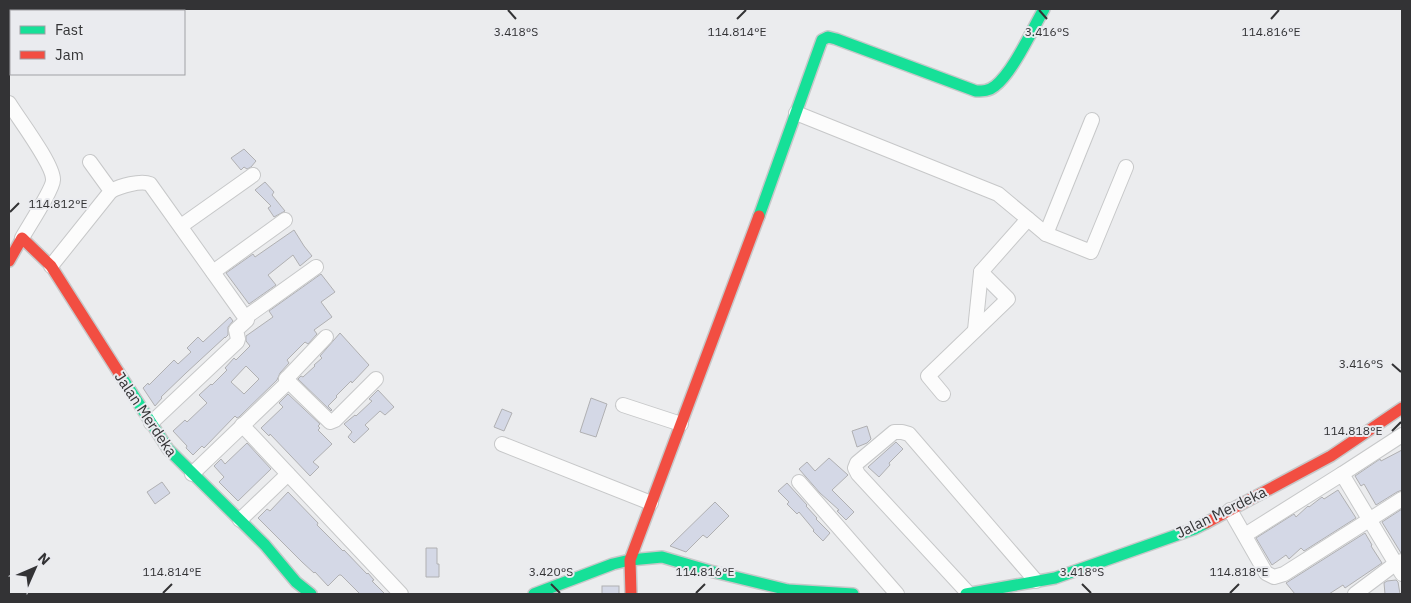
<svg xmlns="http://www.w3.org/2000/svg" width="1411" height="603" font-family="'IBM Plex Sans',sans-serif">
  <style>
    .building { fill: #d4d8e6; stroke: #b0b0b2; fill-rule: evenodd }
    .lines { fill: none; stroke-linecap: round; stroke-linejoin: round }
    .street-casing { stroke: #c7c8c9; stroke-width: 16 }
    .fast-casing { stroke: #c7c8c9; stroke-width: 14 }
    .jam-casing { stroke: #c7c8c9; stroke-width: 14 }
    .street { stroke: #fcfcfc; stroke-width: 14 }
    .fast { stroke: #16e098; stroke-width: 11 }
    .jam { stroke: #f24e42; stroke-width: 11 }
    .ticks { fill: none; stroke: #333335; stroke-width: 2 }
    .labels { text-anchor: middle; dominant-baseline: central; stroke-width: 4; stroke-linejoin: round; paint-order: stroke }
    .street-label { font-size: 15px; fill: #333335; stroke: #eaebef }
    .ticks-label { font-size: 12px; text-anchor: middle; fill: #333335; stroke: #eaebef; stroke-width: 4; stroke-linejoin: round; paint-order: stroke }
  </style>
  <rect width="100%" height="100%" fill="#ebecee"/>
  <g class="building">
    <polygon points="244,149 256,161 251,167 247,169 244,167 241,170 231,158"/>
    <polygon points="265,182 274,192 272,195 285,211 274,217 268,208 271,206 255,190"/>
    <polygon points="294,230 304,246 312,256 300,266 293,255 268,275 276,285 249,304 226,273 253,254 255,257"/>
    <path d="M321,274L335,292L321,302L332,317L314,330L317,334L308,344L305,342L287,360L289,363L280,373L277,380L239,417L237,418L235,416L204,448L202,446L193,455L186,448L187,446L173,431L185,420L187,422L207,403L199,395L211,384L212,385L227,370L225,368L234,358L236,360L250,346L246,341V336L273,317L269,311ZM246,366L259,379L244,394L231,382Z"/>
    <polygon points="230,317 233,321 228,327 228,335 225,338 225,337 186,373 161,397 162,398 155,406 143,388 148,383 149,385 174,360 178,364 191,352 187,348 198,337 203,342"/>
    <polygon points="340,333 369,365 352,383 351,381 336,396 337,397 328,406 332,410 331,411 298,379 301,376 303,377 315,366 314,365 322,358 320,356"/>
    <polygon points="378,390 394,407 385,415 380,411 365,425 369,429 354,443 348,437 352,432 344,424 355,415 356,416 372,401 369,399"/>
    <polygon points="288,394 320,424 318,426 320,428 318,430 332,444 313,462 319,467 310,476 270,434 269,436 261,428 283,407 279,403"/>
    <polygon points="591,398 607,404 596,437 580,432"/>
    <polygon points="502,409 512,413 504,431 494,427"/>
    <polygon points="867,426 871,439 867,443 857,447 852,431"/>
    <polygon points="896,442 903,449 889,463 890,465 879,477 868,467"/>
    <polygon points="247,443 271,469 238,501 219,482 224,477 214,466 221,459 225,464"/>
    <polygon points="1402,450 1402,490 1397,492 1376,505 1364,484 1361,486 1355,476 1380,459 1381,461"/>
    <polygon points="829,458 848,475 832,490 854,512 846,520 837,511 839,510 820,493 799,469 807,462 815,471"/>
    <polygon points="162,482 170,493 155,504 147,492"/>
    <polygon points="787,483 807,505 806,506 817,518 816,519 830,533 823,541 813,531 814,530 799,512 797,514 787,504 789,502 778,491"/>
    <polygon points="1338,490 1356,518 1304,551 1301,548 1289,559 1286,555 1272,565 1256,538 1294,514 1296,517 1308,506 1309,507 1322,497 1324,499"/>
    <polygon points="288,492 318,523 317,525 343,551 344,550 367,574 368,573 374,580 372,581 385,594 360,594 341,575 339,575 328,586 315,572 314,573 302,562 258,518 267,509 270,511"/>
    <polygon points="715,502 729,516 707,538 703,535 686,552 670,546"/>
    <polygon points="1402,509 1402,552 1401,553 1382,522"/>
    <polygon points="1365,533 1372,545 1371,546 1382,563 1345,588 1343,585 1329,594 1295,594 1286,583"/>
    <polygon points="426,548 437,548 437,564 439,564 439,577 426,577"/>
    <polygon points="1396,580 1398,582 1400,594 1385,594 1384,583 1387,581"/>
    <rect x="602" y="586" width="17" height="8"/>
  </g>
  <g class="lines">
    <defs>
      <g id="street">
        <polyline points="28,11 28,9"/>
        <polyline points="9,62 11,55"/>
        <path d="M9,103C18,118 54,165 53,180C53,189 28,227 22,238"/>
        <polyline points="796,113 998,194 1046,234 1091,252 1126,167"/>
        <path d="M111,191C120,186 141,180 150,184L247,320L236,330L238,339L237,342L151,423"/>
        <polyline points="181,226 253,175"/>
        <polyline points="1046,234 1092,120"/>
        <polyline points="51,266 111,191 90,162"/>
        <polyline points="213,272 285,220"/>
        <polyline points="246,317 316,267"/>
        <polyline points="975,330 981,272"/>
        <polyline points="287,383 286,379 288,377 326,337"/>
        <polyline points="943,394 928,376 1008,299 981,272 1028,219"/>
        <polyline points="623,405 681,424"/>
        <polyline points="242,425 401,594"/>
        <polyline points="502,444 651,503"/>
        <polyline points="192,474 287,383 291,384 330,422 335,420 376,379"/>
        <polyline points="1342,474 1402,435"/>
        <polyline points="799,482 897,594"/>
        <polyline points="1230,510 1266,573 1274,577 1284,574 1402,499"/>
        <polyline points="240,520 288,474"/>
        <polyline points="1245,535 1342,474 1402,574"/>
        <polyline points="969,594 858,474 855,468 857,463 894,432 902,432 909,434 1036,581"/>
        <polyline points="1355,594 1395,564 1402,561"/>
      </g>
      <g id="fast">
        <path d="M759,216L822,40L828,37L836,39L976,91C983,91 989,91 995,86C1013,72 1032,30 1044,9"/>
        <polyline points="119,373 168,449 265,545 296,582 311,594"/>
        <polyline points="534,594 613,564 630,560 662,557 710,571 788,590 853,594"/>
        <polyline points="966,594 1055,578 1194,529 1206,523"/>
      </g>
      <g id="jam">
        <polyline points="9,261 22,238 51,266 119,373"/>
        <polyline points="1206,523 1331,456 1402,408"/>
        <polyline points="631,594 630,560 759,216"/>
      </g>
    </defs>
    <use href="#street" class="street-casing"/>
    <use href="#fast" class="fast-casing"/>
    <use href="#jam" class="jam-casing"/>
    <use href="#street" class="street"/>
    <use href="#fast" class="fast"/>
    <use href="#jam" class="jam"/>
  </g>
  <path class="ticks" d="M508,10L516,19M1039,10L1047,19M737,19L746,10M1271,19L1279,10M10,212L19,203M1392,364L1401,372M1392,431L1401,422M551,584L560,593M1082,584L1091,593M163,593L172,584M696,593L705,584M1230,593L1239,584"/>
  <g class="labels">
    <g class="street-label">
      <text transform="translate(146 414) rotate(56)">Jalan Merdeka</text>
      <text transform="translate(1221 512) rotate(-26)">Jalan Merdeka</text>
    </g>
  </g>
  <g class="ticks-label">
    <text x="516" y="36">3.418°S</text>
    <text x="737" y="36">114.814°E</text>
    <text x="1047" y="36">3.416°S</text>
    <text x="1271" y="36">114.816°E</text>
    <text x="58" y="208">114.812°E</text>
    <text x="1361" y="368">3.416°S</text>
    <text x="1353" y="435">114.818°E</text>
    <text x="172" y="576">114.814°E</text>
    <text x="551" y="576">3.420°S</text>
    <text x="705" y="576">114.816°E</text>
    <text x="1082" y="576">3.418°S</text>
    <text x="1239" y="576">114.818°E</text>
  </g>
  <rect width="1411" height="603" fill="none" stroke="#333335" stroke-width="20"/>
  <rect x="10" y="10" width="175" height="65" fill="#eaebef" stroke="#a1a1a5"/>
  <rect x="20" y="26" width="25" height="8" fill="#16e098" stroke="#a1a1a5"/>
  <text x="55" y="35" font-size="15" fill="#333335">Fast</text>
  <rect x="20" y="51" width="25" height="8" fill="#f24e42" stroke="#a1a1a5"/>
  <text x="55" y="60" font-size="15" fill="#333335">Jam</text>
  <g transform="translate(35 568) rotate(45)" stroke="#eaebef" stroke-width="4" paint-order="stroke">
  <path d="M0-4L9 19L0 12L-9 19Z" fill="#333335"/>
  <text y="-8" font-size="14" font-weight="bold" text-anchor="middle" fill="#333335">N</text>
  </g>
</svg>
